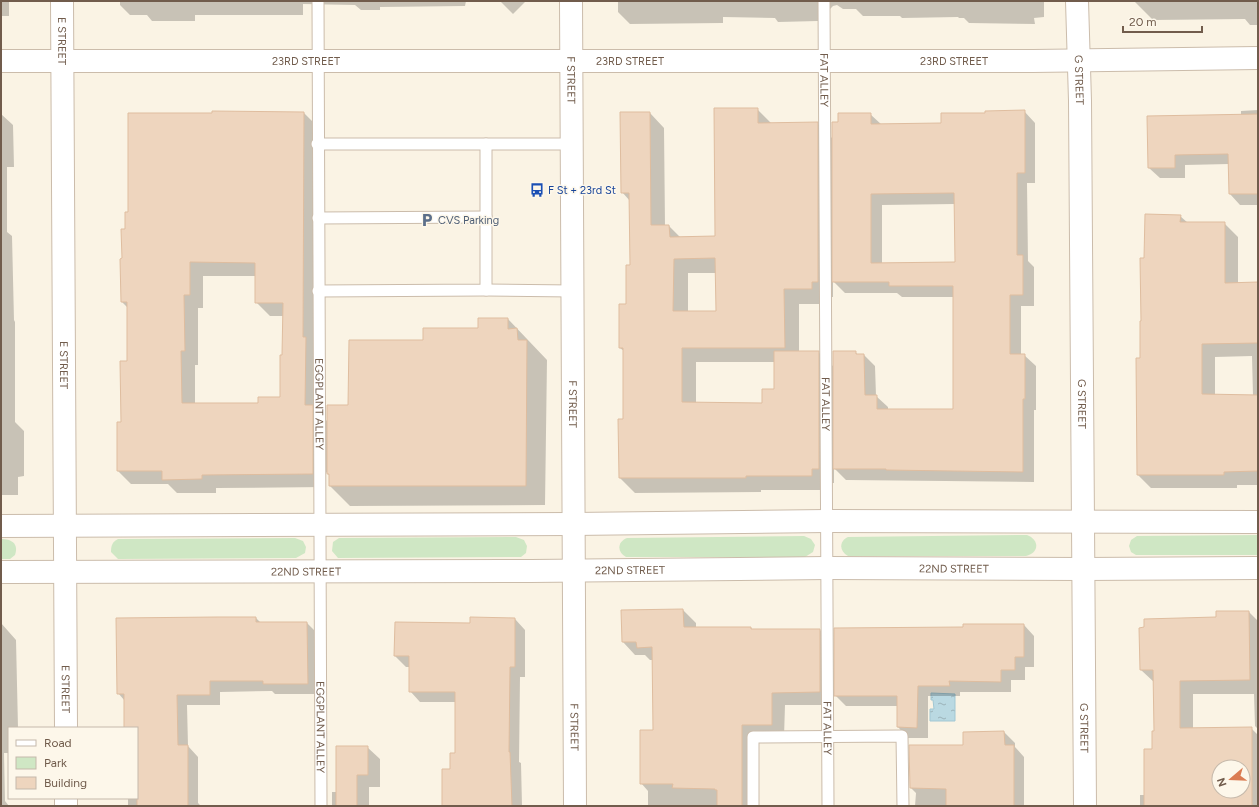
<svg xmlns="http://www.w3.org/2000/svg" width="1259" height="807" font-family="Figtree,sans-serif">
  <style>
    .green { fill: #cfe7c4 }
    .water { fill: url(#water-ripples); stroke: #a1c7d3 }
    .shadow { fill: #0003; fill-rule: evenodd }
    .building { fill: #eed5be; stroke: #dfbd9f; fill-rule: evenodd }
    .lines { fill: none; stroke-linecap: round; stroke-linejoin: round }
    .lane-casing { stroke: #cbbcab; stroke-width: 13 }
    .street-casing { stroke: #cbbcab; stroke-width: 24 }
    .lane { stroke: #fff; stroke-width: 11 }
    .street { stroke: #fff; stroke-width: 22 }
    .labels { text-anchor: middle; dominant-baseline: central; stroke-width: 3; stroke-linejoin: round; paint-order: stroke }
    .street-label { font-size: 11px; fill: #715c4c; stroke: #fdf7ea }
    .transit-label { font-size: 11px; fill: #164399; stroke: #fdf7ea; text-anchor: start }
    .service-label { font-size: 11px; fill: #4e5e75; stroke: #fdf7ea; text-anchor: start }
  </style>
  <defs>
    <pattern id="water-ripples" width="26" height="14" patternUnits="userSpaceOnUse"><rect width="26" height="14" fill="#bad9e2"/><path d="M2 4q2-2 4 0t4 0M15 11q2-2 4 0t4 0" fill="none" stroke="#9cb3b9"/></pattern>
  </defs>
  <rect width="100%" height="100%" fill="#faf3e4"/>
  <g class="green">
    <path d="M1027,535C1040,540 1039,553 1026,556H848C839,551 839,541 848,537Z"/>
    <polygon points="1258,535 1258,555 1136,555 1131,552 1129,546 1131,540 1137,536"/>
    <path d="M804,536L811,539L815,545L813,552L805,557H626C617,552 617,542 627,538Z"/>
    <polygon points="516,537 524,540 527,546 526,553 521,557 517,557 338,558 332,551 333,542 339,538"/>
    <path d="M295,538L303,541L306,547L305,553L296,558L118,559L111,552C111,546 112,542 118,539Z"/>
    <path d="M1,539C11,539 19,543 15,555L10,559H1Z"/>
  </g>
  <polygon class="water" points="931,693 955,694 955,721 930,721 930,709 934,709 933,700 931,700"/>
  <g class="shadow">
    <rect x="1" y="1" width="8" height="15"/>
    <polygon points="120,1 466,1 465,6 380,7 380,10 361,10 355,5 303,4 303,15 195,15 195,21 152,21 147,15 130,15 120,5"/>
    <polygon points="500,1 526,1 513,14"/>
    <polygon points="618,1 1044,1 1044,17 1034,18 1035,24 969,23 964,18 959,18 958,17 902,18 900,16 863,16 856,9 843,9 837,5 833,6 830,9 818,9 818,21 778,22 775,18 723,17 723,23 630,24 618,12"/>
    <polygon points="1134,1 1258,1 1258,25 1250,25 1245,19 1153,20"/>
    <path d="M757,109L772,124L817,123L833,139L839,123L870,114L882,125L942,124L986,114L1024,111L1035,123V183H1027L1028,261L1034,267V306H1021V355H1024L1036,366V410H1034V482L846,480L834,468V483H827V490H761V492L635,493L620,478L624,420V351L620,348L627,305L631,266L630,201L622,192L650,113L664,128L665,226H669L681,238L716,237ZM955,204L956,263L882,264V205ZM688,273H716L717,312H688ZM833,281L845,293H897L902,297H954V410H888V407L876,396L875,366L864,355H858L855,352L834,367L818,352H799V304H827V297H833ZM696,362H775V390L763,404L696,403Z"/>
    <polygon points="1258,110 1258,205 1240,205 1230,194 1229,164 1185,165 1185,178 1160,178 1149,168 1241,115 1241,111"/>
    <path d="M304,113L317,126L318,412L328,422L349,406L424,341L479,329L508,319L547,360L545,505L350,506L330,486V476L326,472V487L216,488V493H177L168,484H131L118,471L128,362V308L122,302L121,260L123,259L129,213ZM203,276H256V302L270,316H284L281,398L259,404H195V365H198V308H203Z"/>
    <polygon points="1,114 13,125 14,167 7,167 7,232 12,236 14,320 15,322 15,422 24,431 24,476 18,477 18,495 1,495"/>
    <path d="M1180,216L1188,223H1224L1238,237V284L1258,283V485H1237V488H1151L1138,475L1142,322L1145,259ZM1252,356L1253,396L1215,395V357Z"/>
    <polygon points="683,610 696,623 696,628 751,628 753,630 820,630 832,642 833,705 785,705 784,737 754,737 755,806 648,806 648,791 641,783 654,731 653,660 650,660 645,655 635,655 623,642"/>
    <path d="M1249,612L1258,621V729L1255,726L1254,694H1193V729L1251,728L1258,735V806H1140V795H1145L1155,732V683L1141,670L1217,618ZM1219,767H1243V791H1219Z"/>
    <polygon points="256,618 261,623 307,623 318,634 318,694 275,694 272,691 220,692 220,705 187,705 188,746 198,757 198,803 201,806 128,806 128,798 137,798 137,728 125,728 125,701 118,693"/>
    <polygon points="515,619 525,630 525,677 520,677 519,762 521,763 522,806 443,806 456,754 456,702 420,702 410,691 410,667 406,667 395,656 396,623 471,624"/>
    <polygon points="1,623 16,640 18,728 9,728 9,753 4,753 5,801 9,806 1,806"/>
    <polygon points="1024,625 1034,636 1034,667 1025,667 1025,680 1011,680 1011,692 960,692 960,696 928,696 928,738 908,738 898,727 898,706 846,706 835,695 964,628"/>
    <polygon points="1004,732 1015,743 1015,747 1024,757 1024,806 915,806 916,793 911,788 964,746"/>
    <polygon points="367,747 380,759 380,787 369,787 369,806 332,806 332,792 337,792"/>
  </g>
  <g class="building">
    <path d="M714,108H758V123L818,122V282H812V289H784L785,348H682V402L762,403V389H774V351H819V469H812V476H746V478H619L618,419H623V348H619V304H626V265H630L629,193H621L620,112H650L651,225H669L670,237L715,236ZM715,258L716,311H673L674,259Z"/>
    <path d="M1025,110V173H1017V255H1023V295H1010V354H1025V399H1023V472L886,470V469H833V351H856V354H864L865,395H877V409H953V286H889V282H832V122H838V113H871V124L941,123V113H985V111ZM954,193L955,262L871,263V194Z"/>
    <path d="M212,111L304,112L303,337H306L305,405H313V474L202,475V479L162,480V471H117V422H121L120,361H127V302H121L120,259L122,258L121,229H125V212H128V113H212ZM190,262L255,263V303H283L282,355H280V397H258V403H182L181,351H185L184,295H190Z"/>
    <polygon points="1258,114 1258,194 1229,194 1228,154 1175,155 1175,168 1148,168 1147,116"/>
    <polygon points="1145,214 1181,215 1180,222 1225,222 1225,283 1258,282 1258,343 1202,344 1202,394 1258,395 1258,471 1224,472 1224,475 1137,475 1136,358 1140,358 1140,321 1141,321 1140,258 1144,258"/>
    <polygon points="478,318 508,318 508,329 517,328 518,340 527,340 526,486 329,486 329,474 327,474 327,405 348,405 349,340 423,340 423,328 478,328"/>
    <polygon points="683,609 684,627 751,627 751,629 820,629 820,692 772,693 772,725 742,725 742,806 717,806 717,790 715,790 715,789 672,788 673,784 640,784 640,730 653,730 652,647 637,648 636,642 622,642 621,610"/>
    <path d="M1216,611H1249L1250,680L1180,681V728L1252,727V806H1144V749H1152V731H1154L1153,670H1140L1139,628L1144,627V619L1216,617ZM1219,767H1243V791H1219Z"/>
    <polygon points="217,617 256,617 256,622 307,622 308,684 263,684 263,681 210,681 210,695 177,695 178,745 188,745 188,806 137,806 137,728 124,728 124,694 117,694 116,618"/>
    <polygon points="470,617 515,618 515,667 510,667 509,752 510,752 512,806 442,806 442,769 450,769 450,753 455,753 455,692 409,692 409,656 394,656 395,622 470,623"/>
    <polygon points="963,624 1024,624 1024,657 1015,657 1015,670 1001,670 1001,682 949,681 950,686 918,686 917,728 897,727 897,696 834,696 834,628 963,627"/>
    <polygon points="1004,731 1005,745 1014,745 1014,806 946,806 946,789 910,788 909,745 963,745 963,732"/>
    <polygon points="336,746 368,746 368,775 357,775 357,806 336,806"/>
  </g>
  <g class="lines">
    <defs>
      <g id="lane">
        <path id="s1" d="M318,1L321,806"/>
        <path id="s2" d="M824,1L828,806"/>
        <polyline points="317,144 486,144 486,290 318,291"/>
        <polyline points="486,144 571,144"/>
        <polyline points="318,218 486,217"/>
        <polyline points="486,290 572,291"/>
        <polyline points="753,806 753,737 902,736 903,806"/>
      </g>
      <g id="street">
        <path id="s3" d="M62,1L66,728"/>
        <path id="s4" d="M571,1L575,806"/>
        <path id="s5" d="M1077,1L1080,101L1085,806"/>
        <path id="s6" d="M1,61H1033L1258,58"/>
        <polyline points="1,526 573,524 827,521 1258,522"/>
        <path id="s7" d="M1,572L531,571L827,568L1083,569L1258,568"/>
        <polyline points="66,798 66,806"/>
      </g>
    </defs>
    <use href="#lane" class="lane-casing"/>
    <use href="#street" class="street-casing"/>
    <use href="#lane" class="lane"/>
    <use href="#street" class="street"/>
  </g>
  <defs>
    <symbol id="bus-bare" viewBox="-9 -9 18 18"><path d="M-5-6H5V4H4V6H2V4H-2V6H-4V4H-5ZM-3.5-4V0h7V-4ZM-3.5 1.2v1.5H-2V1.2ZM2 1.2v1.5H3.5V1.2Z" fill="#1a4fb4" stroke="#fdf7ea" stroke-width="2.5" paint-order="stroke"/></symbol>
    <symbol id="parking-bare" viewBox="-9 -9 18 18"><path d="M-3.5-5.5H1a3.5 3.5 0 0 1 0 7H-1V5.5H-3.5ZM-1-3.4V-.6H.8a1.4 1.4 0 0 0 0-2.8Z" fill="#5c6f8a" stroke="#fdf7ea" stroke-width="2.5" paint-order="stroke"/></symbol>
  </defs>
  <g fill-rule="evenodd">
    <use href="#bus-bare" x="527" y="180" width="20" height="20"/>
    <use href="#parking-bare" x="417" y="210" width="20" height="20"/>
  </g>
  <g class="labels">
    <g class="street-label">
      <text stroke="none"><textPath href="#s3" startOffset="40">E STREET</textPath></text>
      <text stroke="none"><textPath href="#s6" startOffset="305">23RD STREET</textPath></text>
      <text stroke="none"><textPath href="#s6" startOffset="629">23RD STREET</textPath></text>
      <text stroke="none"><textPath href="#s6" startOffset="953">23RD STREET</textPath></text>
      <text stroke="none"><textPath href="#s5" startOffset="79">G STREET</textPath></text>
      <text stroke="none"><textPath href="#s4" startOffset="79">F STREET</textPath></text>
      <text stroke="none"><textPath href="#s2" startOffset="79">FAT ALLEY</textPath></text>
      <text stroke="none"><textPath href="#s3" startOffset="364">E STREET</textPath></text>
      <text stroke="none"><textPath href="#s4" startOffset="403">F STREET</textPath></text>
      <text stroke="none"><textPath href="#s5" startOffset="403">G STREET</textPath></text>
      <text stroke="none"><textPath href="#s1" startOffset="403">EGGPLANT ALLEY</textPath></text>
      <text stroke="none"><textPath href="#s2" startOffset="403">FAT ALLEY</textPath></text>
      <text stroke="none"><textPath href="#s7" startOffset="953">22ND STREET</textPath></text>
      <text stroke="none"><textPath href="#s7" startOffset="629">22ND STREET</textPath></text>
      <text stroke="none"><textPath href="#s7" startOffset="305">22ND STREET</textPath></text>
      <text stroke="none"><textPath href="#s3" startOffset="688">E STREET</textPath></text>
      <text stroke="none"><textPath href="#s1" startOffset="726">EGGPLANT ALLEY</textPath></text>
      <text stroke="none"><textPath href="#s4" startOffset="726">F STREET</textPath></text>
      <text stroke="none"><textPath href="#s2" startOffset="727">FAT ALLEY</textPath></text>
      <text stroke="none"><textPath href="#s5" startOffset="727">G STREET</textPath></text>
    </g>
    <g class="transit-label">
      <text x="548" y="190">F St + 23rd St</text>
    </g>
    <g class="service-label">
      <text x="438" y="220">CVS Parking</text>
    </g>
  </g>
  <rect width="1259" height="807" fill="none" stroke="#715c4c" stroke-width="4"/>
  <rect x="8" y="727" width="130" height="72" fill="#fdf7ea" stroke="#c5b9ab"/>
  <rect x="16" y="740" width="20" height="6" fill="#ffffff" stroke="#c5b9ab"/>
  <text x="44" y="747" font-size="12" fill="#715c4c">Road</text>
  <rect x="16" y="757" width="20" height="12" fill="#cfe7c4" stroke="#c5b9ab"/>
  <text x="44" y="767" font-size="12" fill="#715c4c">Park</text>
  <rect x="16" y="777" width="20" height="12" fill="#eed5be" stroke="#c5b9ab"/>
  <text x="44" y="787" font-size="12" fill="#715c4c">Building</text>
  <g transform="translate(1231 779) rotate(251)"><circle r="19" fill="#fdf7ea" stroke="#c5b9ab"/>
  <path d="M0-3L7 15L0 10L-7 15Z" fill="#db7c52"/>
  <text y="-6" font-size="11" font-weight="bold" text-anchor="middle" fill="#715c4c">N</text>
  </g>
  <path d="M1123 26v6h79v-6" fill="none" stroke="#715c4c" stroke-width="2"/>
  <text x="1129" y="26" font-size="12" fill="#715c4c" stroke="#fdf7ea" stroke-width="3" paint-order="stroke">20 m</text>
</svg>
